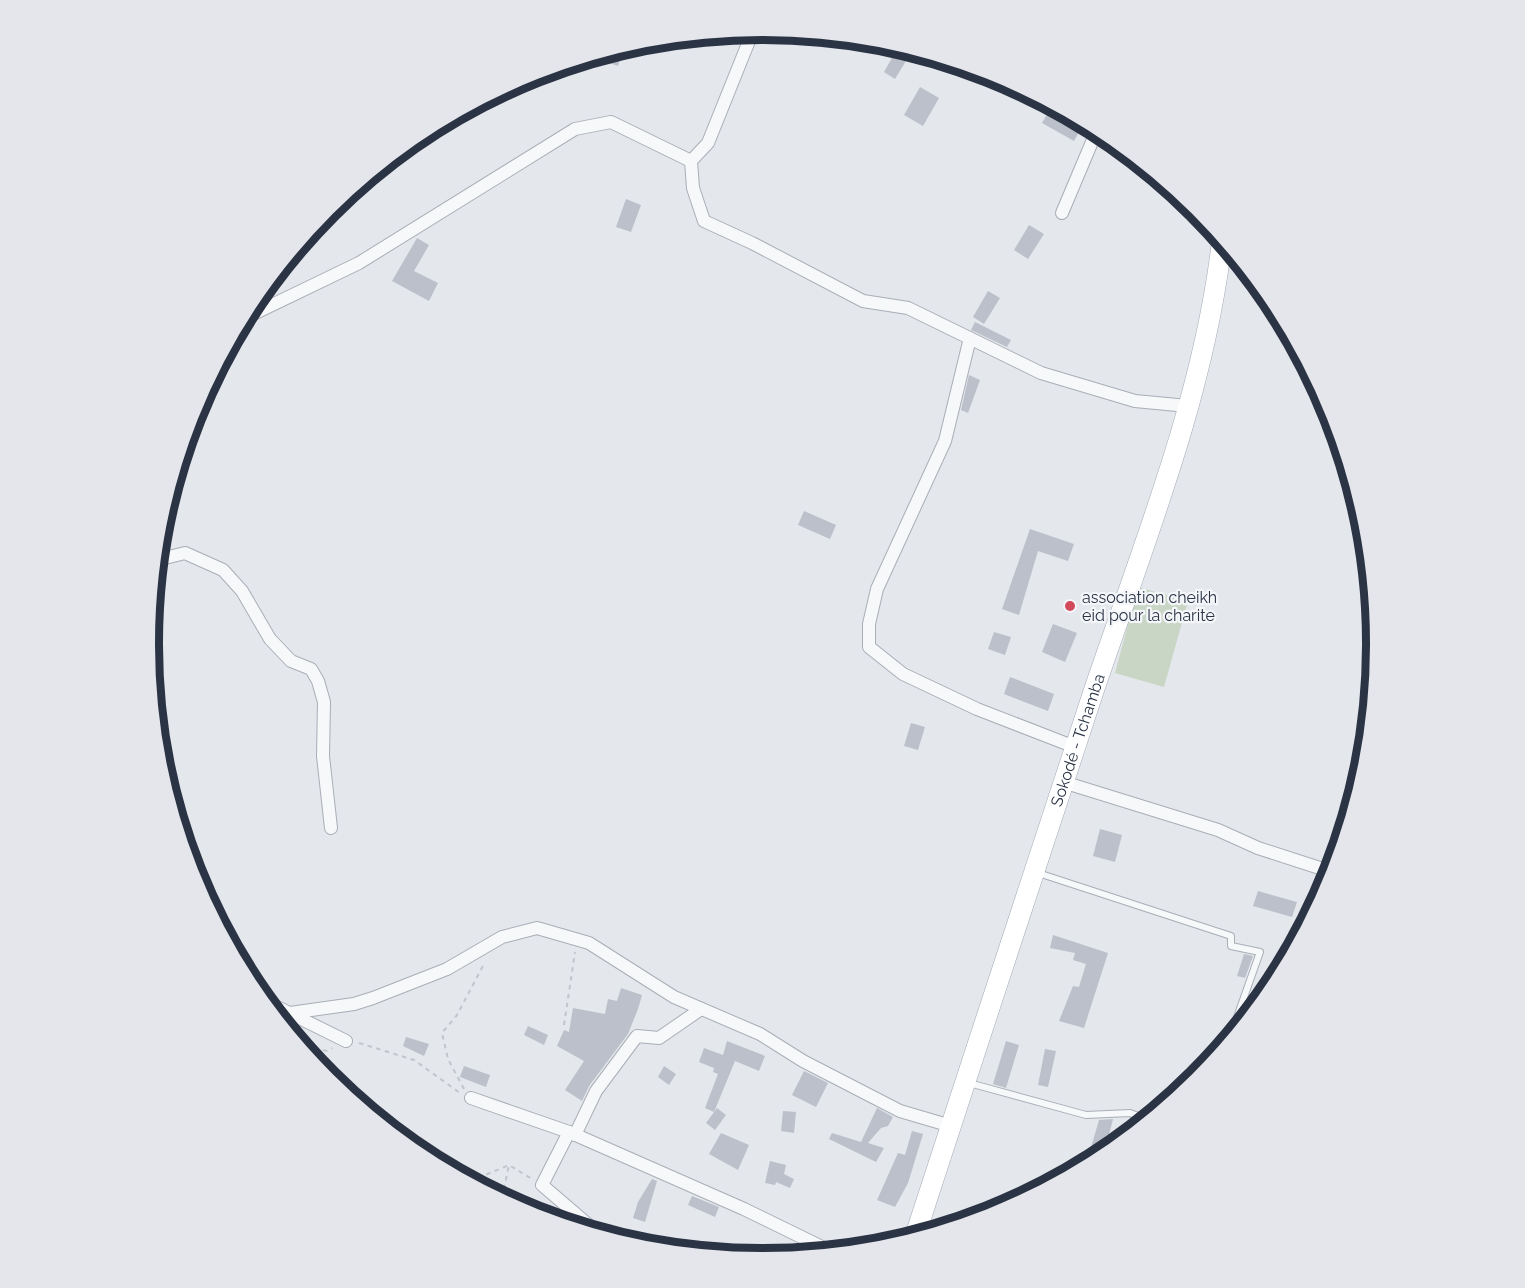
<svg xmlns="http://www.w3.org/2000/svg" width="1525" height="1288" font-family="Raleway,sans-serif">
  <style>
    .green { fill: #c9d6c5 }
    .building { fill: #bbc0ca }
    .lines { fill: none; stroke-linecap: round; stroke-linejoin: round }
    .service-casing { stroke: #a9aeb7; stroke-width: 8 }
    .minor-casing { stroke: #a9aeb7; stroke-width: 14 }
    .primary-casing { stroke: #a3abb8; stroke-width: 21 }
    .path { stroke: #c2c5cb; stroke-width: 2; stroke-dasharray: 4.5 4.5; stroke-linecap: butt }
    .service { stroke: #f7f8fa; stroke-width: 6 }
    .minor { stroke: #f7f8fa; stroke-width: 12 }
    .primary { stroke: #fff; stroke-width: 20 }
    .poi-dot { fill: #d1495b; stroke: #f4f6f9; stroke-width: 2 }
    .labels { text-anchor: middle; dominant-baseline: central; stroke-width: 4.5; stroke-linejoin: round; paint-order: stroke }
    .poi-label { font-size: 16px; fill: #2b3445; stroke: #f4f6f9; text-anchor: start }
    .street-label { font-size: 16px; fill: #2b3445; stroke: #f4f6f9 }
    .rim { fill: none; stroke: #2b3445; stroke-width: 8 }
  </style>
  <rect width="100%" height="100%" fill="#e4e7ec"/>
  <polygon class="green" points="1138,587 1188,601 1164,687 1115,673"/>
  <g class="building">
    <polygon points="898,47 912,51 895,79 884,72"/>
    <polygon points="610,52 621,56 618,66 592,57"/>
    <polygon points="920,87 939,98 923,126 904,115"/>
    <polygon points="1051,107 1083,125 1074,141 1042,123"/>
    <polygon points="626,199 641,205 631,232 616,227"/>
    <polygon points="1029,225 1044,234 1028,259 1014,250"/>
    <polygon points="417,238 429,245 414,271 438,283 429,301 392,281"/>
    <polygon points="988,291 1000,298 984,324 973,317"/>
    <polygon points="975,322 1011,340 1007,347 971,330"/>
    <polygon points="969,375 980,380 968,413 961,410"/>
    <polygon points="804,511 836,525 830,539 798,525"/>
    <polygon points="1030,529 1074,544 1068,561 1038,551 1019,615 1002,609"/>
    <polygon points="1053,624 1077,633 1065,662 1042,652"/>
    <polygon points="994,632 1011,637 1005,655 988,649"/>
    <polygon points="1010,677 1054,694 1048,711 1004,694"/>
    <polygon points="911,723 925,727 918,750 904,746"/>
    <polygon points="1100,829 1122,835 1115,862 1093,856"/>
    <polygon points="1258,891 1297,902 1292,917 1253,906"/>
    <polygon points="1053,935 1108,953 1084,1028 1059,1021 1073,986 1079,987 1086,964 1073,960 1075,953 1050,948"/>
    <polygon points="1244,954 1253,956 1245,978 1237,976"/>
    <polygon points="621,988 642,995 638,1009 628,1034 589,1086 582,1101 565,1090 584,1061 557,1046 564,1030 569,1032 573,1008 605,1014 608,999 617,1001"/>
    <polygon points="528,1026 548,1035 544,1045 524,1035"/>
    <polygon points="406,1037 429,1044 424,1056 403,1046"/>
    <polygon points="727,1041 765,1056 759,1071 735,1061 714,1112 705,1108 718,1074 713,1072 714,1068 699,1062 704,1048 723,1055"/>
    <polygon points="1006,1041 1019,1045 1006,1088 993,1084"/>
    <polygon points="1045,1049 1056,1051 1048,1087 1038,1085"/>
    <polygon points="464,1066 490,1075 486,1087 460,1077"/>
    <polygon points="664,1066 676,1074 669,1085 658,1077"/>
    <polygon points="804,1071 828,1083 816,1107 792,1095"/>
    <polygon points="717,1108 726,1115 715,1130 706,1123"/>
    <polygon points="877,1108 893,1117 888,1126 881,1128 868,1143 884,1148 876,1162 829,1139 832,1133 861,1142"/>
    <polygon points="783,1111 796,1112 794,1133 781,1131"/>
    <polygon points="1113,1119 1104,1154 1090,1151 1099,1120"/>
    <polygon points="912,1131 923,1134 908,1183 895,1207 877,1200 898,1153 905,1155"/>
    <polygon points="721,1133 749,1145 738,1170 709,1154"/>
    <polygon points="770,1161 786,1165 784,1174 794,1179 790,1188 776,1182 775,1185 765,1183"/>
    <polygon points="652,1179 657,1181 645,1222 633,1218 638,1202"/>
    <polygon points="692,1196 719,1207 715,1217 688,1205"/>
  </g>
  <g class="lines">
    <defs>
      <g id="service">
        <polyline points="1035,872 1231,936 1231,946 1260,952 1230,1037"/>
        <polyline points="969,1083 1086,1115 1130,1113 1147,1119"/>
      </g>
      <g id="minor">
        <polyline points="753,31 708,143 691,161 693,188 704,221 752,243 863,301 908,308 1041,373 1135,401 1188,406"/>
        <polyline points="1062,213 1097,130"/>
        <polyline points="243,319 359,263 575,129 611,122 691,161"/>
        <polyline points="970,338 945,441 877,589 869,624 869,647 903,674 977,709 1075,747"/>
        <polyline points="157,560 185,553 223,570 242,591 270,639 291,661 311,669 318,681 324,702 323,756 331,828"/>
        <polyline points="1063,782 1218,830 1258,848 1332,872"/>
        <polyline points="265,1001 346,1041"/>
        <polyline points="290,1013 354,1004 373,998 447,969 502,937 537,928 589,943 674,997 760,1034 803,1061 900,1111 951,1126"/>
        <polyline points="471,1098 569,1132 744,1209 830,1251"/>
        <polyline points="569,1132 542,1185 598,1233"/>
        <polyline points="575,1135 596,1091 637,1036 659,1038 701,1009"/>
      </g>
      <g id="primary">
        <path id="s1" d="M915,1236C975,1055 1032,874 1093,693C1143,545 1204,397 1222,241"/>
      </g>
    </defs>
    <use href="#service" class="service-casing"/>
    <use href="#minor" class="minor-casing"/>
    <use href="#primary" class="primary-casing"/>
    <g class="path">
      <polyline points="564,1025 575,952"/>
      <polyline points="359,1043 414,1060 460,1093"/>
      <polyline points="306,1051 311,1048 328,1051 332,1048"/>
      <polyline points="464,1089 448,1059 442,1033 457,1015 485,962"/>
      <polyline points="469,1178 478,1178 509,1165 532,1179"/>
      <polyline points="502,1198 509,1165"/>
      <polyline points="540,1215 555,1212"/>
    </g>
    <use href="#service" class="service"/>
    <use href="#minor" class="minor"/>
    <use href="#primary" class="primary"/>
  </g>
  <circle class="poi-dot" cx="1070" cy="606" r="6"/>
  <g class="labels">
    <g class="poi-label">
      <text x="1082" y="597">association cheikh<tspan x="1082" dy="18">eid pour la charite</tspan></text>
    </g>
    <g class="street-label">
      <text stroke="none"><textPath href="#s1" startOffset="522">Sokodé - Tchamba</textPath></text>
    </g>
  </g>
  <path d="M0 0H1525V1288H0ZM762 40H763A603 603 0 0 1 1366 643V645A603 603 0 0 1 763 1248H762A603 603 0 0 1 159 645V643A603 603 0 0 1 762 40Z" fill="#e4e6eb" fill-rule="evenodd"/>
  <path class="rim" d="M762 40H763A603 603 0 0 1 1366 643V645A603 603 0 0 1 763 1248H762A603 603 0 0 1 159 645V643A603 603 0 0 1 762 40Z"/>
</svg>
